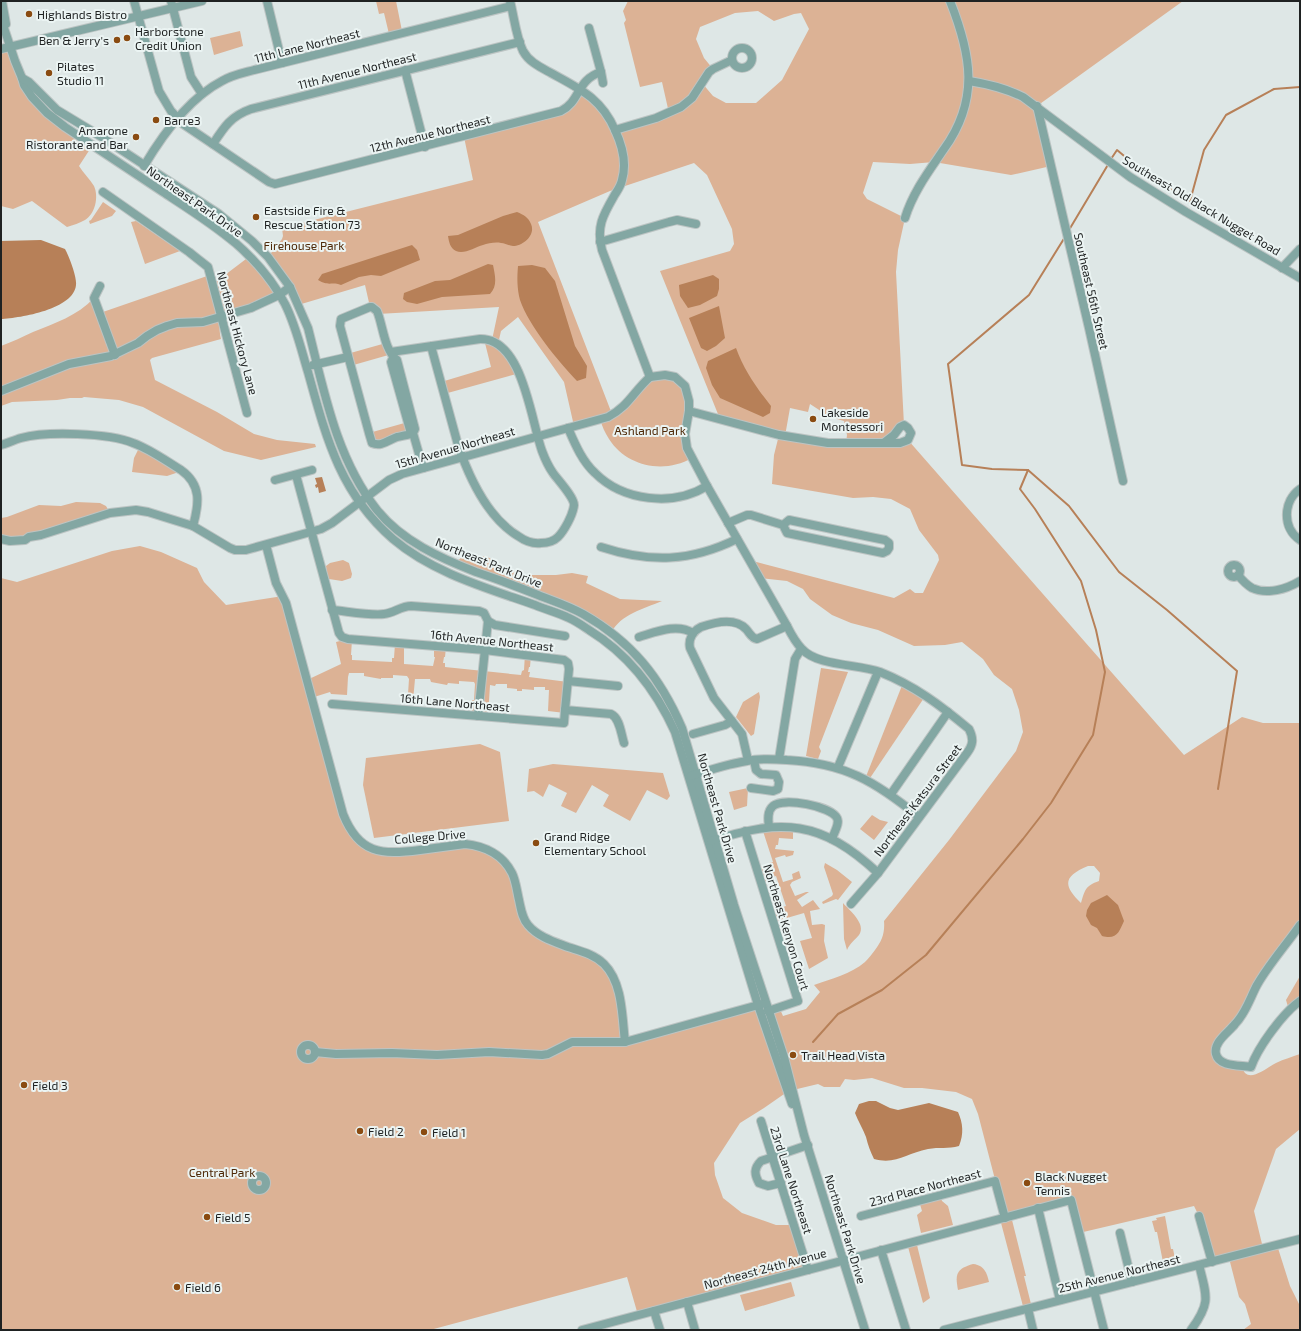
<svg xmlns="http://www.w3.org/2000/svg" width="1301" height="1331" font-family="'Exo 2',sans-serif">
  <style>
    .green { fill: #dcb295; fill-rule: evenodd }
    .water { fill: #b78058 }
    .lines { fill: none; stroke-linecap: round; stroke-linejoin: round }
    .stream { stroke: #b78058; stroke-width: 2 }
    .minor-casing { stroke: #bcc4c3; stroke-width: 10 }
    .minor { stroke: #83a7a3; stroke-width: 8 }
    .poi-dot { fill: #8a4b11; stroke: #ebf4f3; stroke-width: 1.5 }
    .labels { text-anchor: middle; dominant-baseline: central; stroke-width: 4; stroke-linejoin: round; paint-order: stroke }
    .poi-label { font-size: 12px; fill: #1f2222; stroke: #ebf4f3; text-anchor: start }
    .street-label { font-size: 12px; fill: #1f2222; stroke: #ebf4f3 }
    .park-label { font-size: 12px; fill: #4e2908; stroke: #ebf4f3 }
  </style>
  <rect width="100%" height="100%" fill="#dee7e6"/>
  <g class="green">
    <polygon points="376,1 396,1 402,31 389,34 384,13 379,14"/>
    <path d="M628,1H1183L1037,106L1051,166L1011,175L934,162L910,164L873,162L863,193L867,199L905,218L898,250L896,272L904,425L885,442L908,440L1184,755L1242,717L1263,723H1300V925L1250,999L1219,1042L1218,1058L1242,1066C1246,1086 1266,1068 1276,1063C1284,1059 1292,1057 1300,1054V1129L1276,1149L1254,1211L1263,1248L1277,1245L1290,1286L1300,1306V1330H1243L1251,1324L1245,1304L1239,1297L1229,1258L1212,1262L1199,1216L1194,1206L1079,1233L1071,1200L1011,1216L1026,1276H1024L1032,1308L1024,1310L1000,1219L1005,1218L978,1114L972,1099L956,1092L922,1088H904L872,1078L854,1080L845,1079L840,1087H824L818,1084L793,1090L768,1011L779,1007L783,1016L806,1009L820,992L814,985C831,979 851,974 865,962C869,958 872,954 875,950C882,941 885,933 884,921L949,840L1016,751L1023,732L1019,710L1012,689L994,675L983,659L962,642L945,645L914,646L878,630L851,623L832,615L810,599L803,589L787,581L759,578L749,560L894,598L910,589L915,593H923L939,560L938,555L919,530L910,509L891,499L873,497L853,498L772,484L774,455L779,435L720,419L660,271L730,251L734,244L732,229L707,175L694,163L610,191L538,222L612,414L644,383L665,375L685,386V430L692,458C664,474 627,467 609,439C605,433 602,426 600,419L574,426L564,382L518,317L501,331L498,344L520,373L444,394L441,382L491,367L484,339L492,340L499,307L378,314L370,307L365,285L298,305L268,257L282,239L283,236L282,228L473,180L464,137L561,111L579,89L615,130L669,113L662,82L640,87L624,23L626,20L623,11ZM758,11L774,21L794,14L801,13L809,29L782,80L756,103H726L713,96L702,83L713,69L704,58L696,39L700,27L735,13ZM810,404L830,417L844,421L847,435L846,443L785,436L790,408L808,412ZM1088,866H1094L1100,873L1099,881C1085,886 1085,890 1081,903C1062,885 1064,876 1088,866Z"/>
    <polygon points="240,31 243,46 214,55 210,38"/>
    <path d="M11,47L32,97L92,146L79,166C83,173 90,179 94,186C99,197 95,214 85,220C80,223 73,225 67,227L32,201L13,209L1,206V49Z"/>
    <polygon points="103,202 116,211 112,216 90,224 89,221 91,220"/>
    <polygon points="136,221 180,251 145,264 131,222"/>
    <path d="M250,256L279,295L218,317C220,325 219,331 221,339L152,358L150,360L155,380L217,412L254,434L277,440L315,444L316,447L261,460L224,451L143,407L119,400L84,397L82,398H70L57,400L12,402L1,406V346C12,342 22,337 33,332C55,323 77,316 94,298L100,313L210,275L213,284Z"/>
    <polygon points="386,343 392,354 350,366 347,354"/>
    <polygon points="408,422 410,430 376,444 369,433"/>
    <polygon points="140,446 179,472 167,476 132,472 134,458"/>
    <polygon points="76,502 100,503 106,506 110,513 41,535 1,539 1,518 7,517 39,505 61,506"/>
    <polygon points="140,546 161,552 197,568 204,582 226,605 283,596 307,680 341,664 336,642 348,639 352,640 351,655 352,655 352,660 392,662 392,658 394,658 395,644 404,644 404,664 433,666 435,657 434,657 434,646 446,647 445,657 444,657 443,663 445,663 445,667 521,675 522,671 524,670 525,654 531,655 530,667 529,667 528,672 530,672 529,677 568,682 565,713 548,711 549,690 545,690 545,687 534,687 534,690 522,689 522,691 517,691 517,689 507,688 507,684 496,684 495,686 490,685 488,717 471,716 472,700 474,700 475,684 474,682 459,681 459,684 448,683 447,685 431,682 430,679 415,679 413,701 405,700 406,695 408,694 409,679 407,676 393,675 393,678 381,678 381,679 364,676 364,673 349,673 348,677 347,695 331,694 330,692 311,698 343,814 355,834 384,852 465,844 502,860 533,930 588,953 613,979 625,1042 758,1005 787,1092 764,1108 740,1123 714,1163 715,1175 723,1198 742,1213 776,1225 794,1225 808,1270 638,1315 627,1277 430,1330 1,1330 1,578 17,582 112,551"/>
    <path d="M486,556L508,569L516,572L522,575H556L572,573L588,576L586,583L620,599L662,601C643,609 621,614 611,633L582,613L455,563L461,558Z"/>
    <polygon points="343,560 349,563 352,574 351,578 342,581 329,579 327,575 326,566 330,563"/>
    <polygon points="821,668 848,672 819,747 821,751 818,759 806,756"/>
    <polygon points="903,683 926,695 868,781 865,779"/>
    <polygon points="759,692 760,697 754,734 751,736 736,717 743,702"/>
    <polygon points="480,744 500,752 509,821 374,838 363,785 366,758"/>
    <polygon points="553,764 663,773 670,796 667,800 647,790 630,821 603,806 609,795 592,785 576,813 561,806 567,793 549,784 543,797 534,791 527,792 529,769"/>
    <polygon points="748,788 747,806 734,810 729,792"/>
    <polygon points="872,815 880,820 888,822 874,840 860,829"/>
    <polygon points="793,827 793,839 779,838 778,845 776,845 775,849 794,851 793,855 786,857 785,855 775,858 783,882 793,879 792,874 799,871 801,878 792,882 790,885 795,896 806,892 809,892 797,900 802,907 813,900 820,909 810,911 812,925 822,924 825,925 824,941 828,958 809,969 800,941 812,938 804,913 773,922 770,912 777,910 778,911 783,909 783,907 786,906 776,876 769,878 770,882 761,884 756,868 763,866 764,867 770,865 769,863 773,862 762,828"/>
    <polygon points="825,863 837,870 852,882 838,900 836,899 823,904 822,902 832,896 833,894 824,867"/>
    <path d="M843,903C849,910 867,924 859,935C855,940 850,943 847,950L844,939Z"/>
    <polygon points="1300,976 1300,1001 1289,1010 1286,1000"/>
    <polygon points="940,1195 942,1201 948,1206 953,1225 921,1233 917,1215 922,1211 919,1201"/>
    <polygon points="1165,1216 1171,1249 1173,1249 1176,1263 1164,1267 1157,1232 1155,1232 1152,1221 1157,1220 1156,1218"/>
    <polygon points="916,1241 930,1298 923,1303 907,1243"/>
    <path d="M973,1264C984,1265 987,1273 989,1282L958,1290C955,1274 956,1269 973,1264Z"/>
    <polygon points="791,1282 795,1296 745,1311 740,1295"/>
  </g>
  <g class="water">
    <path d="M517,212C524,215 528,217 531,224C536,235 523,246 513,246C509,246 505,243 501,243C496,242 488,243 483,245C475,247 464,255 456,251C450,248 449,242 448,236L458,235L503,216Z"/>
    <path d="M41,240L65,249C69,256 77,277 76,285C74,309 21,318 1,319V241Z"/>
    <path d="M412,245L417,250L420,260L381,276L371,275L359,277L341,285C331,281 330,287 318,280L322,274Z"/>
    <path d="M488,264L493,265C495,275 498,286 490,294L442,297L417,304L407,302L403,299L404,293L435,281L450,280Z"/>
    <path d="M532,265L545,268L555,281L575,346L587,366L586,378L577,381C558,361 529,326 520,300C517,289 517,277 518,266Z"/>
    <polygon points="713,275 719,279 719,289 717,296 700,305 688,308 680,296 679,285"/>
    <polygon points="719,306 725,338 716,346 707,351 701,348 689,318"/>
    <path d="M736,348C744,370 756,387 771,406L770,413L763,417L720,398L712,385L706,368L708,361Z"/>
    <polygon points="322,477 326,491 319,493 318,487 316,488 315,485 317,484 315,478"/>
    <path d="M1107,895L1118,905L1124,921C1119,932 1117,940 1102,936L1097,928L1091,925L1086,916L1087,910L1091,903Z"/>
    <path d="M869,1101H876L890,1108L898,1110L929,1103L958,1112C963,1123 964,1134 959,1146C948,1149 939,1147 928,1149C907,1153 896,1165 874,1159C870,1151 868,1145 866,1137C863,1129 858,1121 855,1113L859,1104Z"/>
  </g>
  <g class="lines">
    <g class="stream">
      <polyline points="1111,159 1117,150 1141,170 1190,201 1204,150 1226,115 1274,89 1300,87"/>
      <polyline points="1069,230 1109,163"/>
      <polyline points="1065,237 1029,295 948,364 962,465 992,469 1028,470 1069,506 1119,572 1167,610 1237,671 1218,789"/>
      <polyline points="813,1042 838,1014 882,990 926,955 1023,839 1051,803 1093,735 1105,672 1096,630 1081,581 1035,509 1020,489 1028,470"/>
    </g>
    <defs>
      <g id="minor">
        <polyline points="2,1 6,24"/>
        <path d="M134,1L159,91L171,111L183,124L269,182L275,184L561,111C581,101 576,80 601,72L589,28"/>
        <polyline points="171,1 191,77 202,94"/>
        <polyline points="267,1 282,63"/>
        <path d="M510,1C514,16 516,37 523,51C529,62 540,67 551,73C580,89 601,98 615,130C622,145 627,163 622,180C621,186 617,191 614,196C603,215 596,227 602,250L650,377L665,375L675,377L685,386L689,401V411L685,434L687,448L707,486L787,626C791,634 796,643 802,649C817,666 858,664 880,672C915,686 940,705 969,729C974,739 973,745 967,753L878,873L851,904"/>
        <path d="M1,19L15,61L22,78L24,85L32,97L47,113L65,127C98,149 131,171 163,192C212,224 257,251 285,304C296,326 301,349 308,372C326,437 340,493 393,539C433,573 487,588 535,605C547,610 559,613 569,618C576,621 583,626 589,630C628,654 656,690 675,732L758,1005L792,1104"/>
        <circle cx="742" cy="58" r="10"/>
        <polyline points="1,49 202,1"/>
        <polyline points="405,70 425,147"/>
        <polyline points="601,72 603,83"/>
        <path d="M22,78L29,82L57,110L100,136L219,214L252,241L268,257L290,287L308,328C324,391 336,458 377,510C402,541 440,558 476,572C497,579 518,587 538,595C553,601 569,606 583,614C632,642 660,677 682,728L734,905L784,1057L804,1135L865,1330"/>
        <path d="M969,81C988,84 1005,88 1023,97L1130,177L1186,212L1300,278"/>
        <polyline points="1037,106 1089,328 1123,481"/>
        <polyline points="615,130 656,118 681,107 692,98 709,72 713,69 732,60"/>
        <path d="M213,144C224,127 231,116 251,109L520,42"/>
        <path d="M144,166C163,134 189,98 222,81C232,75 243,73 254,70L511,6"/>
        <polyline points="103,192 189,252 208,267 247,413"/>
        <path d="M905,218C913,192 929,171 944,149C980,99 971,54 950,1"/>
        <polyline points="600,242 669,222 677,220 696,224"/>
        <polyline points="1282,268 1300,249"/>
        <polyline points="100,286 94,298 115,355"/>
        <path d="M391,352L480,339C523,338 531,421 542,451C545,459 548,466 553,473C558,480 574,497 574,505C573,515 564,531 558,537C553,542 547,543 541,543C533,544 525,541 518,536C488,518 469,477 458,445L431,346"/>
        <path d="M393,358L391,362L410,430L413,433C408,435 402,436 397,437C388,440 382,447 372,443L369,433L340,326L341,319L370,307H372L377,311C383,325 384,350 397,360L415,429L413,433L423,468"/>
        <polyline points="313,365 348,357"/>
        <polyline points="1,391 69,364 111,356 138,343 147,336 157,330 167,326 177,323 203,322 251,308 279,295 290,287"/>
        <polyline points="689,411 779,435 828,443 900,443 908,440 911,433 908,428 904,425 900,427 894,435 885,442"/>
        <path d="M568,428C575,444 582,461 595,473C623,501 673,507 707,486"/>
        <path d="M1,445C8,443 14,440 21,438C47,431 109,433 133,443C150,449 166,461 181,470C202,485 199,504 193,526"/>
        <path d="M296,475L339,633L342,637L348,639L485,650L564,660L568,663L569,669L565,710L611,714C620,718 621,734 624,743"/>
        <polyline points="275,480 312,470"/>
        <path d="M1300,489C1283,501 1282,528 1300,540"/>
        <polyline points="728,523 747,515 751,515 783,525 787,533 883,553 887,551 889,548 889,543 885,540 875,538 789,520 783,525"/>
        <path d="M1,539L10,541L25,540L29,537L41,535L110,513L136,510L148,512L193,526L230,548L235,550H246L321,529L332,523L389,480L402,474L608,417C628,407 634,391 650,377"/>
        <path d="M266,545L276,583L286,603L343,814C359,854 381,855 420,850C435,848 450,846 465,844C485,846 503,855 512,873C516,881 517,892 519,900C521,909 522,918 528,925C538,937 555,942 568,947C580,951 594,954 604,964C623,983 622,1017 625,1042"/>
        <path d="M601,547C650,563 690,562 737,539"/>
        <circle cx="1234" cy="571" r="6"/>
        <path d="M1238,575C1242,580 1247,585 1252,588C1267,595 1287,589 1300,581"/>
        <path d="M332,610C345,611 372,616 384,614C394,613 401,606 411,606L479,611L484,613L488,621L478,716"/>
        <polyline points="488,621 495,625 565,636"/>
        <path d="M639,637C656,632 677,623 693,633"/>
        <polyline points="568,681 618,686"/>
        <polyline points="332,704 564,723 565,710"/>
        <polyline points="693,734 725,725 732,721"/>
        <polyline points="779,759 795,659 801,649"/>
        <path d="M748,760L742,734L714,698L690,648C688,639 693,631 701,627C715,622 735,617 746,629C750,633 751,638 757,639L787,626"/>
        <polyline points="838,767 878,672"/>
        <path d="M691,776C709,770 728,764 747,761C760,758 774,759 787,760C844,763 875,781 919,817"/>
        <polyline points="751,788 773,791 778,789 779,782 776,775 761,774 756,770 754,760"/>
        <polyline points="891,794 948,712"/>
        <path d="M769,827C768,820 767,811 773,806C783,797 831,806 837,818C840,824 834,832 832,839"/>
        <polyline points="745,831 798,1001 768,1011"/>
        <path d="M711,841C782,818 821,820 878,873"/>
        <path d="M1300,925C1286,945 1269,964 1257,985C1250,998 1246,1013 1235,1024C1229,1032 1213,1042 1216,1054C1219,1067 1240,1065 1251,1067C1258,1047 1283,1013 1300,1001"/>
        <circle cx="308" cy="1052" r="7"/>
        <polyline points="315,1052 336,1054 392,1053 437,1055 489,1052 542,1055 548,1054 572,1042 625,1042 762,1004"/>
        <polyline points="761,1121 808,1270"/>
        <circle cx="259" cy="1183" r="7"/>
        <path d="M781,1183L768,1186L759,1183C754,1174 754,1168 761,1161L808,1145"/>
        <polyline points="1038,1208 1060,1300"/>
        <polyline points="861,1216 995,1181 1005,1218"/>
        <polyline points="1199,1216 1212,1262"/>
        <polyline points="1120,1233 1132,1282"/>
        <polyline points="881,1250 906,1330"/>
        <polyline points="687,1302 695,1330"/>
        <polyline points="1028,1309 1033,1330"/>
        <polyline points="654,1311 660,1330"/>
        <polyline points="582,1330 1071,1200 1104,1330"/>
        <polyline points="944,1330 1300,1239"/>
        <path d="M1191,1330C1211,1303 1207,1297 1199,1265"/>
      </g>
    </defs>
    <use href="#minor" class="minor-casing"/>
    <use href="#minor" class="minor"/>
  </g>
  <g class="poi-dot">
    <circle cx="29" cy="14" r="4"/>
    <circle cx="127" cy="38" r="4"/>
    <circle cx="117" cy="40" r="4"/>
    <circle cx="49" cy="73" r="4"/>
    <circle cx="156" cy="120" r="4"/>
    <circle cx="136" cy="137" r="4"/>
    <circle cx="256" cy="217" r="4"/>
    <circle cx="813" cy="419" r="4"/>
    <circle cx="536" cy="843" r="4"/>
    <circle cx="793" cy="1055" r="4"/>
    <circle cx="24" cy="1085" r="4"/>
    <circle cx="360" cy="1131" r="4"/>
    <circle cx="424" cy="1132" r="4"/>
    <circle cx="1027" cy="1183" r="4"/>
    <circle cx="207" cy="1217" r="4"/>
    <circle cx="177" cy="1287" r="4"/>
  </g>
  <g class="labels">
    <g class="poi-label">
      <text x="37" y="14">Highlands Bistro</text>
      <text x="135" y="31">Harborstone<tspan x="135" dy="14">Credit Union</tspan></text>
      <text x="109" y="40" text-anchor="end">Ben &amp; Jerry's</text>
      <text x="57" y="66">Pilates<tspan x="57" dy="14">Studio 11</tspan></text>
      <text x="164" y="120">Barre3</text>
      <text x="128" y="130" text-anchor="end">Amarone<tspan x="128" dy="14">Ristorante and Bar</tspan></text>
      <text x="264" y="210">Eastside Fire &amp;<tspan x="264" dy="14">Rescue Station 73</tspan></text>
      <text x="821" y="412">Lakeside<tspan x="821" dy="14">Montessori</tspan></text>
      <text x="544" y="836">Grand Ridge<tspan x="544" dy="14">Elementary School</tspan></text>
      <text x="801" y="1055">Trail Head Vista</text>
      <text x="32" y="1085">Field 3</text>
      <text x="368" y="1131">Field 2</text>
      <text x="432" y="1132">Field 1</text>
      <text x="1035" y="1176">Black Nugget<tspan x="1035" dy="14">Tennis</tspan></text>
      <text x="215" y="1217">Field 5</text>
      <text x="185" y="1287">Field 6</text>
    </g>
    <g class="street-label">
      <text transform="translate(307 45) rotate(-14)">11th Lane Northeast</text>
      <text transform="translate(357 70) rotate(-14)">11th Avenue Northeast</text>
      <text transform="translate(430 133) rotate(-14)">12th Avenue Northeast</text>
      <text transform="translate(195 201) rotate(35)">Northeast Park Drive</text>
      <text transform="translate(1202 205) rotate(31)">Southeast Old Black Nugget Road</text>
      <text transform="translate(1092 291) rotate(77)">Southeast 56th Street</text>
      <text transform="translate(238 333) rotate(75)">Northeast Hickory Lane</text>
      <text transform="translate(455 447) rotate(-16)">15th Avenue Northeast</text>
      <text transform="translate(489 562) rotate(22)">Northeast Park Drive</text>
      <text transform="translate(492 640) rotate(6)">16th Avenue Northeast</text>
      <text transform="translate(455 702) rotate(5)">16th Lane Northeast</text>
      <text transform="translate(917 800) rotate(-53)">Northeast Katsura Street</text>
      <text transform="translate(718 808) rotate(74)">Northeast Park Drive</text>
      <text transform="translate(430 836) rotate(-5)">College Drive</text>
      <text transform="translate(787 927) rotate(73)">Northeast Kenyon Court</text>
      <text transform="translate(792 1180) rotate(72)">23rd Lane Northeast</text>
      <text transform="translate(925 1187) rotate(-15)">23rd Place Northeast</text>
      <text transform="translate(846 1229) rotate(73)">Northeast Park Drive</text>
      <text transform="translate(765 1268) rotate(-15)">Northeast 24th Avenue</text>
      <text transform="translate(1119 1273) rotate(-14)">25th Avenue Northeast</text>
    </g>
    <g class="park-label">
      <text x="304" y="245">Firehouse Park</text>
      <text x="650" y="430">Ashland Park</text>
      <text x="222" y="1172">Central Park</text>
    </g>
  </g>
  <rect width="1301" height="1331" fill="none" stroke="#1f2222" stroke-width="4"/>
</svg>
